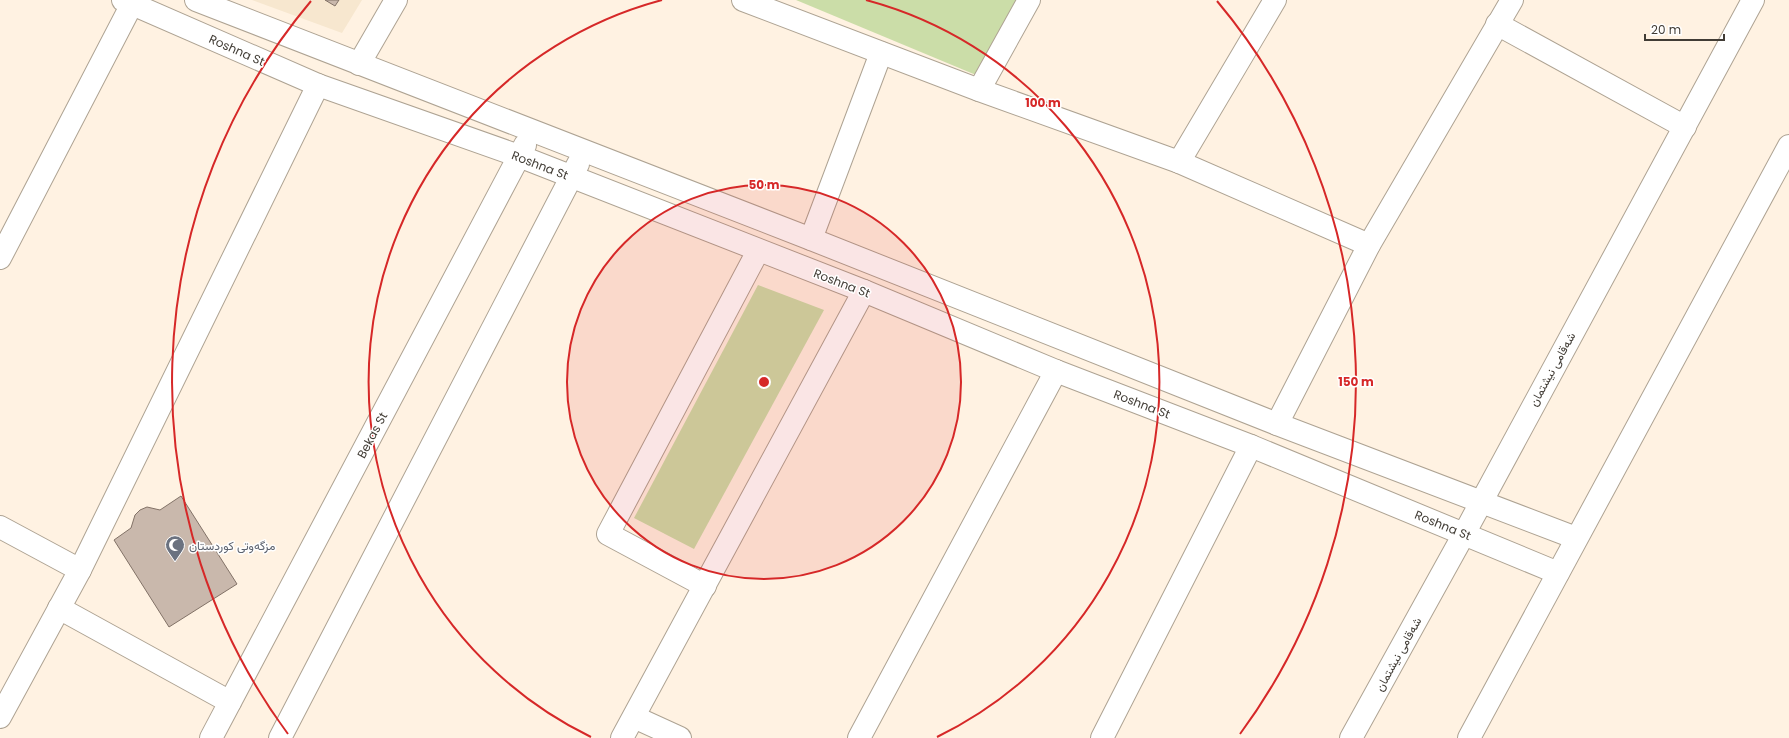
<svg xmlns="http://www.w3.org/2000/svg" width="1789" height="738" font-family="Poppins,Vazirmatn,sans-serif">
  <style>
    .built { fill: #f7e7cf }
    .green { fill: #cbdda8 }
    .building { fill: #c9b8ac; stroke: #827267 }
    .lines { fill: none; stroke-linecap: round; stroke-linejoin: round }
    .minor-casing { stroke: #aea393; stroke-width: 24 }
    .minor { stroke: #fff; stroke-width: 22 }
    .ring { fill: none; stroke: #d62828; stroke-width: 2 }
    .labels { text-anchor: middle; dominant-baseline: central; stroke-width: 3; stroke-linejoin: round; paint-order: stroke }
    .street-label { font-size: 12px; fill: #413c35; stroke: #fff }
    .worship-label { font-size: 12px; fill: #5b616d; stroke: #fff; text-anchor: start }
    .centre { fill: #d62828; stroke: #fff; stroke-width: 2 }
    .ring-label { font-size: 12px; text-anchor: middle; font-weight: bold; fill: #d62828; stroke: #fff; stroke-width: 3; stroke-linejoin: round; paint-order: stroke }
  </style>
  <rect width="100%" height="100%" fill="#fff2e2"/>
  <polygon class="built" points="252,0 362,0 342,33"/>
  <g class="green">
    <polygon points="796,0 1022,0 976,75"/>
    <polygon points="758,285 824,310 694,549 634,518"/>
  </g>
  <g class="building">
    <polygon points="325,0 339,0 335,6"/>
    <polygon points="181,496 237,584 169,627 114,540 131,528 135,515 140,510 147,507 160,510"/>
  </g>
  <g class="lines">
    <defs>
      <g id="minor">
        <polyline points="123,0 318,85 519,156 864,291 1056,371 1251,446 1558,573"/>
        <polyline points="196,0 811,239 1277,424 1576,538"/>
        <polyline points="743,0 979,90 1179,162 1369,245"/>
        <polyline points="1497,24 1685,127"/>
        <polyline points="359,64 396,0"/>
        <polyline points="979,90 1029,0"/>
        <polyline points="1179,162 1275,0"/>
        <polyline points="811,239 881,53"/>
        <polyline points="0,258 132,4"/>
        <polyline points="1277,424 1369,245 1512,0"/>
        <polyline points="0,527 80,570"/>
        <polyline points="705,586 608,534 758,251"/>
        <polyline points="59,608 230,702"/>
        <polyline points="0,717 80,570 318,85"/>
        <polyline points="634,717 680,738"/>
        <polyline points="211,738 525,145"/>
        <polyline points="280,738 578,164"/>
        <polyline points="622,738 864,291"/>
        <polyline points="859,738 1056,371"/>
        <polyline points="1102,738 1251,446"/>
        <polyline points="1351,738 1464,534 1753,0"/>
        <polyline points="1469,738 1789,146"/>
      </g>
    </defs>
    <use href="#minor" class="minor-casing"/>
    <use href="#minor" class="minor"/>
  </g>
  <circle cx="764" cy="382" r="197" fill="#d62828" fill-opacity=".12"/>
  <g class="ring">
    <circle cx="764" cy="382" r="197"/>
    <path d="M591 737A395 395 0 0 1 662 0M866 0A395 395 0 0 1 937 737"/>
    <path d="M288 734A592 592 0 0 1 311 1M1217 1A592 592 0 0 1 1240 734"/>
  </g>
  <defs>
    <symbol id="mosque-pin" viewBox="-11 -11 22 30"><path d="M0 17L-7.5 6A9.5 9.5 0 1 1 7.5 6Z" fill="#6b7280" stroke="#fff"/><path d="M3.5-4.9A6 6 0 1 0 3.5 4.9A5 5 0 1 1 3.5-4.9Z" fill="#fff"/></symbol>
  </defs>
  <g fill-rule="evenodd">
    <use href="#mosque-pin" x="164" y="534" width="22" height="30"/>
  </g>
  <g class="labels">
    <g class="street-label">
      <text transform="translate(237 50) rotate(24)">Roshna St</text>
      <text transform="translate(540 165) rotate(21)">Roshna St</text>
      <text transform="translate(842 283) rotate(21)">Roshna St</text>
      <text transform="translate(1552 369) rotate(-61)">شەقامی نیشتمان</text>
      <text transform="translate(1142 404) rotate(21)">Roshna St</text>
      <text transform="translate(372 435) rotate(-62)">Bekas St</text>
      <text transform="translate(1443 525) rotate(22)">Roshna St</text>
      <text transform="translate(1398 654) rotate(-61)">شەقامی نیشتمان</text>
    </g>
    <g class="worship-label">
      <text x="189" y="545">مزگەوتی کوردستان</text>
    </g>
  </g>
  <circle cx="764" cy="382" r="6" class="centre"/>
  <g class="ring-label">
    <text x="1043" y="107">100 m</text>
    <text x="764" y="189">50 m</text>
    <text x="1356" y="386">150 m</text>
  </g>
  <path d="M1645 34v6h79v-6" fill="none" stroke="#413c35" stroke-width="2"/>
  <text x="1651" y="34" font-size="12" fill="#413c35" stroke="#ffffff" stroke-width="3" paint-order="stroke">20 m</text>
</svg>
